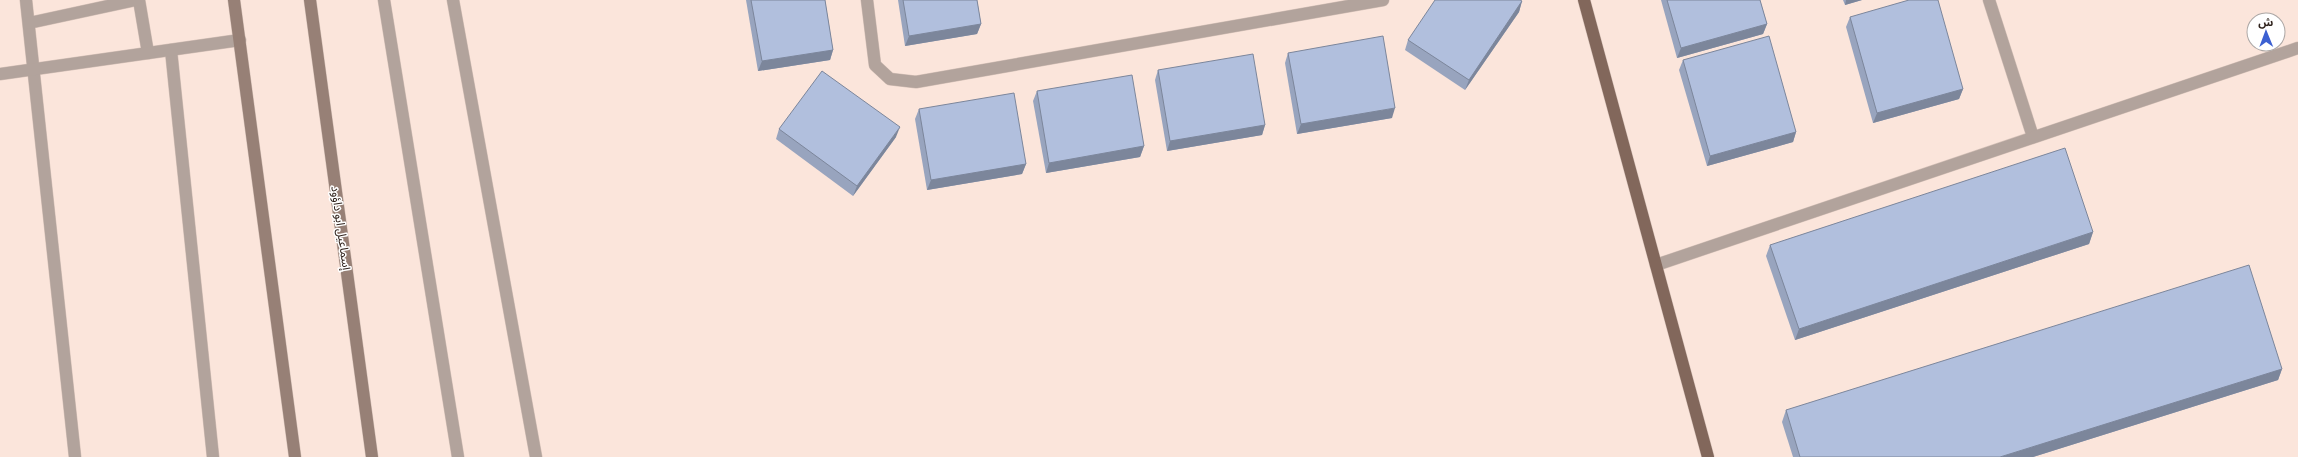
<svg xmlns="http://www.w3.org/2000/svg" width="2298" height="457" font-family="'Roboto Serif','Noto Sans Arabic',serif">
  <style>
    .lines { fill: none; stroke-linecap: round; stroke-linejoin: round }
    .service-casing { stroke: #d6c2b9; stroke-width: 13 }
    .minor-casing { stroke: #d6c2b9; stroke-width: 13 }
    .secondary-casing { stroke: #d6c2b9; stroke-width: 13 }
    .primary-casing { stroke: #d6c2b9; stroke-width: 13 }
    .service { stroke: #b2a39c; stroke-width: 12 }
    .minor { stroke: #b2a39c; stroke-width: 12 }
    .secondary { stroke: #978076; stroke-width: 12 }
    .primary { stroke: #82675b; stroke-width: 12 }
    .wall { fill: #98a4be }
    .shaded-wall { fill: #7c869b }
    .building { fill: #b1bfdd; stroke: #7c869b }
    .labels { text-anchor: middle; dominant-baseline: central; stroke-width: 3; stroke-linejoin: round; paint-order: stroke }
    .street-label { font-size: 12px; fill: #30231d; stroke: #fff }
  </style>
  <rect width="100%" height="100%" fill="#fbe5db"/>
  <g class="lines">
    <defs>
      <g id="service">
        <polyline points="26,0 75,457"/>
        <polyline points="139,0 148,53"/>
        <polyline points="384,0 458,457"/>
        <polyline points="453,0 536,457"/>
        <polyline points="867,0 875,65 890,79 916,82 1383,0"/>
        <polyline points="29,23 136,0"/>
        <polyline points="171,50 213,457"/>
      </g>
      <g id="minor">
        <polyline points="1989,0 2033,137"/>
        <polyline points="0,74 240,40"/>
        <polyline points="1656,265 2298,48"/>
      </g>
      <g id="secondary">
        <polyline points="234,0 295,457"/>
        <polyline points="310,0 372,457"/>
      </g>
      <polyline id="primary" points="1584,0 1708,457"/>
    </defs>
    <use href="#service" class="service-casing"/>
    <use href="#minor" class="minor-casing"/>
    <use href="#secondary" class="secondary-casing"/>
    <use href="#primary" class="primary-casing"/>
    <use href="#service" class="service"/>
    <use href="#minor" class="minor"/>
    <use href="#secondary" class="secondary"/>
    <use href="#primary" class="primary"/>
  </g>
  <g class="wall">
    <polygon points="746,0 825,0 833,50 830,60 758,71"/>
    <polygon points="898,0 977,0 981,24 977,34 905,46"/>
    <polygon points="1661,0 1760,0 1767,24 1763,34 1677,58"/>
    <polygon points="1843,0 1862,0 1845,5"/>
    <polygon points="1522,1 1519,12 1465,90 1405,50 1408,40"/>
    <polygon points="1850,17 1963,89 1959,99 1873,123 1846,27"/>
    <polygon points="1288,53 1392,118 1297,134 1285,63"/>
    <polygon points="1683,60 1796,132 1793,142 1707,166 1679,70"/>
    <polygon points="1158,70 1265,125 1262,135 1167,151 1155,80"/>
    <polygon points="1037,91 1144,146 1140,157 1046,173 1033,101"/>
    <polygon points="919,109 1026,164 1022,174 927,190 915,119"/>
    <polygon points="779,129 896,137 853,196 776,139"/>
    <polygon points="2093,232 2089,244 1795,340 1766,256 1770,245"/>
    <polygon points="2282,369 2278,380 2033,457 1793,457 1782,422 1786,410"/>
  </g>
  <g class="shaded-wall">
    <polygon points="1846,0 1862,0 1845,5"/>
    <polygon points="1522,1 1519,12 1465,90 1469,80"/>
    <polygon points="981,24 977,34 905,46 909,36"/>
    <polygon points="1767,24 1763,34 1677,58 1681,48"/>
    <polygon points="833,50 830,60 758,71 762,61"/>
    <polygon points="1963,89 1959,99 1873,123 1877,113"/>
    <polygon points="1395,108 1392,118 1297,134 1301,124"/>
    <polygon points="1265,125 1262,135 1167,151 1170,141"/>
    <polygon points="900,127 896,137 853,196 857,186"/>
    <polygon points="1796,132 1793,142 1707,166 1710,156"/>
    <polygon points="1144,146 1140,157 1046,173 1049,163"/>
    <polygon points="1026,164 1022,174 927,190 931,180"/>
    <polygon points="2093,232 2089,244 1795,340 1799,329"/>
    <polygon points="2282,369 2278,380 2033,457 2000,457"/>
  </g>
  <g class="building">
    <polygon points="751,0 825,0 833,50 762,61"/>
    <polygon points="903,0 977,0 981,24 909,36"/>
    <polygon points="1435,0 1520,0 1522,1 1469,80 1408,40"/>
    <polygon points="1667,0 1760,0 1767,24 1681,48"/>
    <polygon points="1909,0 1938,0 1963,89 1877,113 1850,17"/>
    <polygon points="1383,36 1395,108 1301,124 1288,53"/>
    <polygon points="1769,36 1796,132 1710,156 1683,60"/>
    <polygon points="1253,54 1265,125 1170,141 1158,70"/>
    <polygon points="822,71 900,127 857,186 779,129"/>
    <polygon points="1132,75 1144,146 1049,163 1037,91"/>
    <polygon points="1014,93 1026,164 931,180 919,109"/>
    <polygon points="2065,148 2093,232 1799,329 1770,245"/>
    <polygon points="2249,265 2282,369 2000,457 1800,457 1786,410"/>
  </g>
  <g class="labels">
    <g class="street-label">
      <text transform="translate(341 228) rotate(82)">إسماعيل ابو داؤود</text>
    </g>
  </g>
  <g transform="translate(2266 32) rotate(359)"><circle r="19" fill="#ffffff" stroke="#aca7a5"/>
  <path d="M0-3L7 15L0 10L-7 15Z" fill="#3c60d2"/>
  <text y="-6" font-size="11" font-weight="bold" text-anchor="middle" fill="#30231d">ش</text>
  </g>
</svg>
